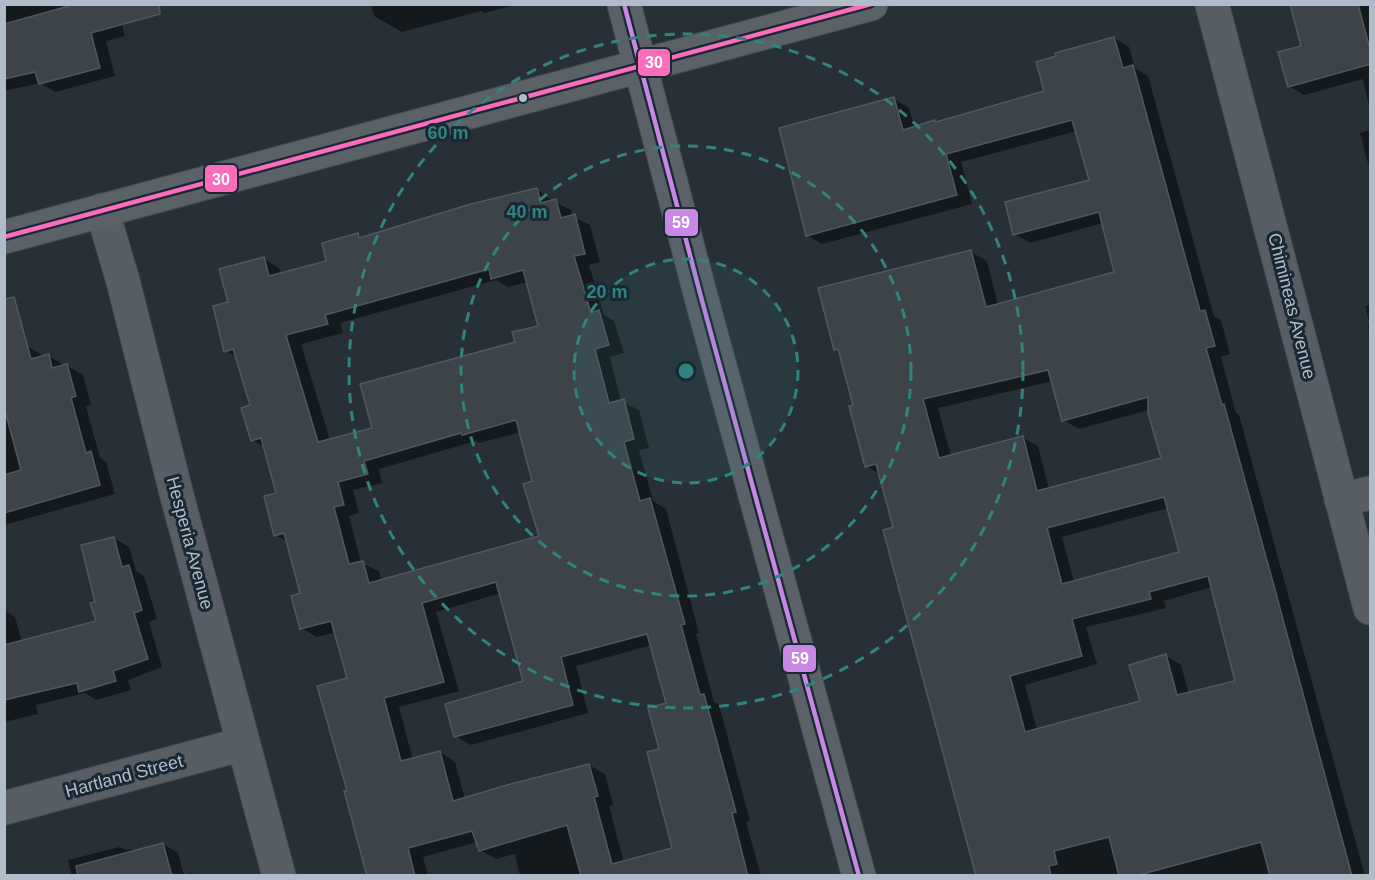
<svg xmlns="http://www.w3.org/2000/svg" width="1375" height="880" font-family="Helvetica,sans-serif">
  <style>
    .shadow { fill: #0007; fill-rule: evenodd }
    .building { fill: #3c444a; stroke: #4f585f; stroke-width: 1.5; fill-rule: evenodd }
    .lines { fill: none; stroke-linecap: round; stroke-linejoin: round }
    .minor-casing { stroke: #464c52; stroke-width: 35 }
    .major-casing { stroke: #444d54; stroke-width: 35 }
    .minor { stroke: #575e65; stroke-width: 33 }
    .major { stroke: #5a6167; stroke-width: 33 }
    .bus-1-casing { stroke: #1a2833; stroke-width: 9 }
    .bus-2-casing { stroke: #1a2833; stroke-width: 9 }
    .bus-1 { stroke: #c787e3; stroke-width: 4.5 }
    .bus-2 { stroke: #fb6dba; stroke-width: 4.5 }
    .ring { fill: none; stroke: #2f8480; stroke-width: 3; stroke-dasharray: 10 8 }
    .bus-dot { fill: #b0bdc9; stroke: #1a2833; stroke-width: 2 }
    .labels { text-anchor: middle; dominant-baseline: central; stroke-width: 6; stroke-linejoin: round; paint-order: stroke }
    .street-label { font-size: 18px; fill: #b0bdc9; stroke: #1a2833 }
    .centre { fill: #2f8480; stroke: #1a2833; stroke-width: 3 }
    .ring-label { font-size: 18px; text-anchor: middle; font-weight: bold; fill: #2f8480; stroke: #1a2833; stroke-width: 6; stroke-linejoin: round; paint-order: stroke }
    .line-badge { stroke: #1a2833; stroke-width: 2 }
    .badge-label { font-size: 16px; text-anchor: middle; font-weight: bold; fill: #fff }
  </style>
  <rect width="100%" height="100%" fill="#273037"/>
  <g class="shadow">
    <polygon points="4,4 117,4 125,36 106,41 115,76 55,92 40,83 4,91"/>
    <polygon points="371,4 518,4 485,13 481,11 402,32 374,16"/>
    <polygon points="1297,4 1370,4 1370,111 1363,79 1304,95 1289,86 1303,47"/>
    <path d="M1114,38L1129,47L1135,68L1148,76L1214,316L1221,320L1230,354L1221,357L1236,413L1239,415L1365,876H977L881,475L866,466L854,406L840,352L835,349L971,252L987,261L998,305L1116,273L1103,223L1030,243L1015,234L1091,181L1077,131L961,162L972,204L822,244L807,235L894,99L909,108L915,128L938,123L1046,92ZM1053,381L1063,420L1079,429L1149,410L1163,459L1049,489L1038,446L1022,437L951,456L938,408ZM1168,508L1181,553L1074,582L1062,537ZM1212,587L1237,682L1189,694L1181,665L1166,656L1142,702L1037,730L1025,685L1097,664L1086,627L1166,608L1164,601Z"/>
    <polygon points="1370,130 1370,171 1360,133"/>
    <path d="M537,190L553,201L571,210L573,217L590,225L600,262L589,265L604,315L614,321L624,353L610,357L621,401L639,410L649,448L639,450L653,501L666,509L699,633L696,634L714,702L719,705L750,821L746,822L761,876H664L674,849L661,750L668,704L652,645L576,666L588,713L471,745L456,736L525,682L501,593L436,612L459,691L399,707L413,760L440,752L455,762L465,799L589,765L605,774L613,805L609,806L624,863L632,876H520L515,854L496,859L480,850L477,842L423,857L428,876H367L349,792L348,679L336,632L317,637L301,628L302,594L288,542L275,535L277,494L265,447L252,440V406L237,357L226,351L230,303L264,259L279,268L281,275L328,262L358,235L363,238ZM496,280L508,287L527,282L540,327L517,343L373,429L330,440L301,344L343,333L340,323ZM521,432L534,482L540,537L381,581L379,571L361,563L349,516L359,513L353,490L382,483L379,469L476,441L479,443Z"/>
    <polygon points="1370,305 1370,337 1368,326 1370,325 1365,306"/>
    <polygon points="27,346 42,355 43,357 49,356 65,366 67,366 83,375 91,405 86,406 100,458 106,462 115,494 4,525 4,352"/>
    <polygon points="114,538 129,547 136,571 144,576 157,619 149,622 162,667 128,680 131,690 96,700 85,693 36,705 38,714 4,722 4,604 7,612 15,617 22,642 98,622 96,603"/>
    <polygon points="163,844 178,853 184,875 191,873 196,876 72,876 68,860 120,847 126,850 131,849 136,851"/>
  </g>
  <g class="building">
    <polygon points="76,4 159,4 160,14 91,33 100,68 39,84 35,72 4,79 4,24"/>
    <polygon points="1290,4 1358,4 1371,53 1371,64 1288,87 1278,52 1301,46"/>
    <path d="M1114,37L1123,68L1133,65L1200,311L1205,310L1215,346L1206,348L1222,405L1224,404L1274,586L1352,876H1270L1261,842L1135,876H1119L1109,837L1054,851L1057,864L1049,866L1051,876H976L883,530L893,527L876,464L865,467L849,406L853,405L838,349L834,350L818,288L971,250L986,307L1114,272L1099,212L1013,235L1005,202L1089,180L1072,120L946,154L957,195L806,236L779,128L894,97L903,130L935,120L936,122L1044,91L1036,62L1056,56L1055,53ZM1048,370L1062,421L1148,397V413L1161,458L1037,491L1023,436L939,458L923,399ZM1164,497L1179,552L1062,584L1047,528ZM1208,576L1235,681L1177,695L1166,654L1129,665L1140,701L1025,732L1010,676L1082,656L1072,619L1151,599L1149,592Z"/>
    <path d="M537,188L541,203L556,199L561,218L575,214L585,254L574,256L591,313L599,310L609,345L595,349L609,403L624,399L634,439L624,442L640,501L650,498L685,624L681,625L700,695L704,694L736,812L732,813L748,876H581L567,825L479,851L472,831L408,848L415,876H367L344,791H347L317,686L347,678L331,621L300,629L291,596L300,593L284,533L274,536L264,496L276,493L261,438L251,441L241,408L250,405L233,349L224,352L213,306L228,302L219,269L264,257L269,276L326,261L322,243L358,233L359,238L471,204ZM489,269L491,279L523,270L538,326L512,332L515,342L360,384L372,428L318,442L286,335L328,324L325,315ZM516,420L532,481L523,484L539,536L369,583L363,561L349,564L334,507L344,505L338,482L368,474L364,461L461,433L462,435ZM496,582L523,681L445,704L454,737L573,705L561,657L647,634L666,703L648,708L659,749L647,752L672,848L612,864L594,797L598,796L589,764L507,785L453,801L440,751L401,761L384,698L444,682L422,603Z"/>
    <polygon points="14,297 31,359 49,354 52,368 67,364 76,396 71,398 86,453 91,451 100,485 4,513 4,475 21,470 4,407 4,299"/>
    <polygon points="114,537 122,567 129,565 142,610 134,613 148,659 113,671 116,681 79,692 77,683 4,700 4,645 96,621 90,603 95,602 81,545"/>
    <polygon points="163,843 172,876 78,876 76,866"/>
  </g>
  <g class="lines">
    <defs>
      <g id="minor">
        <polyline points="1212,4 1370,608"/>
        <polyline points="102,210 123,281 177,496 279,876"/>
        <polyline points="1341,500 1370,493"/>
        <polyline points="4,808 243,744"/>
      </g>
      <g id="major">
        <polyline points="624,4 701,297 859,876"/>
        <polyline points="4,237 871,4"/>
      </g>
    </defs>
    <use href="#minor" class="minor-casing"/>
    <use href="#major" class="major-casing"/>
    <use href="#minor" class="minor"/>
    <use href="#major" class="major"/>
    <defs>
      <polyline id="bus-1" points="624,4 701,297 859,876"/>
      <polyline id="bus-2" points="4,237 871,4"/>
    </defs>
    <use href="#bus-1" class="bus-1-casing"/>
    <use href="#bus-2" class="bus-2-casing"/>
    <use href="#bus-1" class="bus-1"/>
    <use href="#bus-2" class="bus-2"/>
  </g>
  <circle cx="686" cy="371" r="112" fill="#2f8480" fill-opacity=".12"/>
  <g class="ring">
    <circle cx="686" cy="371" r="112"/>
    <circle cx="686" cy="371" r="225"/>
    <circle cx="686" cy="371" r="337"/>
  </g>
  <circle class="bus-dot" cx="523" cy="98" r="5"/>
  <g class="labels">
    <g class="street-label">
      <text transform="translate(1292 306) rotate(76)">Chimineas Avenue</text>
      <text transform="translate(190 543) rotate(75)">Hesperia Avenue</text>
      <text transform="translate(124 776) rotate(-15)">Hartland Street</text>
    </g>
  </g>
  <circle cx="686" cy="371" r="9" class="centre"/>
  <g class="ring-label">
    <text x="448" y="139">60 m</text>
    <text x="527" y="218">40 m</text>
    <text x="607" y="298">20 m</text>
  </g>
  <g class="line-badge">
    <rect x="637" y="48" width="34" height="29" rx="6" fill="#fb6dba"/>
    <rect x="204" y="164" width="34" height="29" rx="6" fill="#fb6dba"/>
    <rect x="664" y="208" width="35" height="29" rx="6" fill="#c787e3"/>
    <rect x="782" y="644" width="35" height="29" rx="6" fill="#c787e3"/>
  </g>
  <g class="badge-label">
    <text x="654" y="68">30</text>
    <text x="221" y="185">30</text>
    <text x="681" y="228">59</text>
    <text x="800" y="664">59</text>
  </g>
  <rect width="1375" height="880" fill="none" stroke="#b0bdc9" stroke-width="12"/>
</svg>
